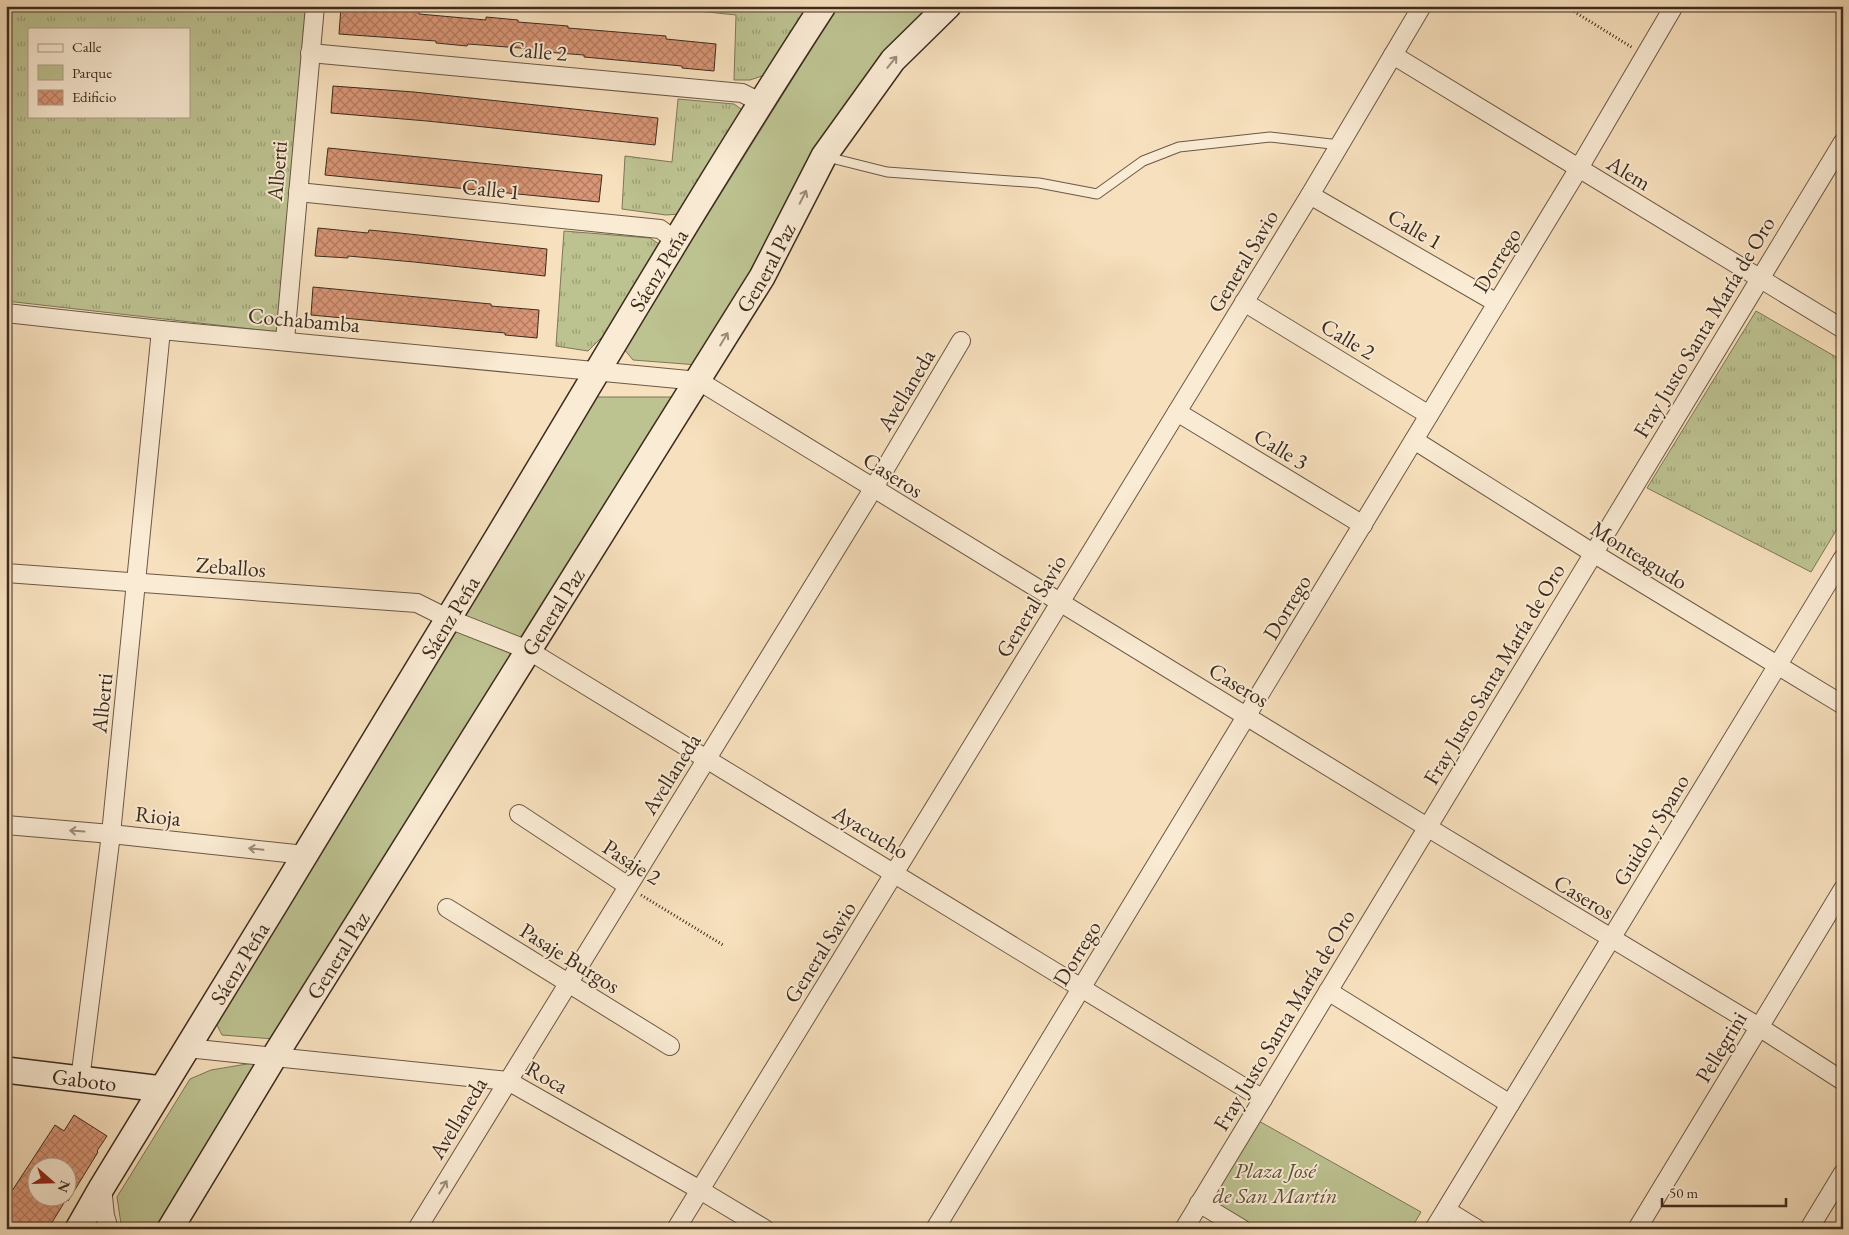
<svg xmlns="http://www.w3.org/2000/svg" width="1849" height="1235" font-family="'EB Garamond',serif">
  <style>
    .grass { fill: url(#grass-tufts); stroke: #7d7658; fill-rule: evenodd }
    .green { fill: #bdc291; stroke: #7d7658 }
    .building { fill: url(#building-cross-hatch); stroke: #3d2b1f }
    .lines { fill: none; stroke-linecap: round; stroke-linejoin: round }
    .lane-casing { stroke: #6c5846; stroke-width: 11 }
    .street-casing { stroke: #6c5846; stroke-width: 20 }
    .secondary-casing { stroke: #3d2b1f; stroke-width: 28 }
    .path { stroke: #3d2b1f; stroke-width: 3; stroke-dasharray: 1 2.5; stroke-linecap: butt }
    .lane { stroke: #faebd4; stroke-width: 9 }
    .street { stroke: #faebd4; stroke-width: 18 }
    .secondary { stroke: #faebd4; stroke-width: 25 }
    .oneway { stroke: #9c8b7a }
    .labels { text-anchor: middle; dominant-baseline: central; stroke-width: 4; stroke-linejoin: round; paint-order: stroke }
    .street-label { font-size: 22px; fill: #3d2b1f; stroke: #faebd4 }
    .park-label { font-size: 22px; font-style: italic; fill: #5d513c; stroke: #faebd4 }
  </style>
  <defs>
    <pattern id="grass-tufts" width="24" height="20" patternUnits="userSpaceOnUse" patternTransform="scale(1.25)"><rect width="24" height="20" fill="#bdc291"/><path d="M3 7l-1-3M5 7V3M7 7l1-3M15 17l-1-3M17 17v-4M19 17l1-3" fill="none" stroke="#9b9e76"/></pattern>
    <pattern id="building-cross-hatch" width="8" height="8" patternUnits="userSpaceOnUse" patternTransform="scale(1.25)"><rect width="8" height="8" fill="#da9677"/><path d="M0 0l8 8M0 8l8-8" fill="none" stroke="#b27b61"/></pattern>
  </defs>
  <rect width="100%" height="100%" fill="#f7e0bd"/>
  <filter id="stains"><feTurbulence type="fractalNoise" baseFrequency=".004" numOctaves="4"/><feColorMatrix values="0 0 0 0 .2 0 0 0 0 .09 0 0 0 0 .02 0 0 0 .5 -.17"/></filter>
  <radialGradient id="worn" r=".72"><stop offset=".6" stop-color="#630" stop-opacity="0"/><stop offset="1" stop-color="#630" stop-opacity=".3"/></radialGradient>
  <g class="grass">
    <path d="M6,6H306L278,332L6,301ZM29,29H189V116H29Z"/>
    <polygon points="650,6 808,6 765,75 750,80 734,80 736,15"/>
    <polygon points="678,99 734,104 741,109 740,116 679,214 666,215 622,209 625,156 672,162"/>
    <polygon points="564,231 650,238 659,244 604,335 588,351 556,346"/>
    <polygon points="1756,311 1843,361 1843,519 1811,572 1647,488"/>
  </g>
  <g class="green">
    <polygon points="838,6 934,6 698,365 633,360 624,349"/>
    <polygon points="591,397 678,397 274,1039 222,1035 215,1021"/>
    <polygon points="259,1062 163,1229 124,1229 121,1224 117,1197 190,1079 211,1070"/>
    <polygon points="1257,1120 1421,1212 1411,1229 1250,1229 1206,1203"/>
  </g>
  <g class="building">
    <polygon points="341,7 387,11 388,9 419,12 419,14 486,20 486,17 518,20 518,22 568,26 568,28 666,36 666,39 716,44 714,71 682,68 682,66 584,57 584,55 533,51 533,49 468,44 467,46 436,43 436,41 339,34"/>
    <polygon points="333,86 414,92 658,118 655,145 427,121 331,113"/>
    <polygon points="328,148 602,175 599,202 325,175"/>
    <polygon points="318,228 368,233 369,230 400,233 547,249 545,276 414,262 348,256 348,258 315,256"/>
    <polygon points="313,287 491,304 491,306 539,310 537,338 505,335 505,333 311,315"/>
    <polygon points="74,1115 107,1136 97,1151 98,1152 68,1201 68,1168 38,1168 38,1198 67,1198 48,1229 6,1229 6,1200 55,1125 64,1131"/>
  </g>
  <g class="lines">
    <defs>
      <polyline id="lane" points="827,157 887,172 1039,183 1097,194 1143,161 1179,147 1270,137 1340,145"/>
      <g id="street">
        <polyline points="310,53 742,93 760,102"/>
        <polyline points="1393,55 1843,329"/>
        <polyline points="298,192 660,229 675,240"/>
        <polyline points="1310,195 1497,303"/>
        <polyline points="1244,302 1429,415"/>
        <polyline points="6,313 161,330 699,381 1427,827 1759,1027 1843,1081"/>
        <polyline points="285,340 315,6"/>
        <polyline points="1177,412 1363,525"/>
        <polyline points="1414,440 1593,553 1843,705"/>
        <polyline points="6,573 417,603 449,619 528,650 1263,1099"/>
        <polyline points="519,814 628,886"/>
        <polyline points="6,825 111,834 305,855"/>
        <polyline points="447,908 670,1046"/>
        <polyline points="1328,991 1510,1104"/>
        <polyline points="187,1048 508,1081 700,1190 765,1229"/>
        <polyline points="80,1080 111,834 161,330"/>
        <polyline points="102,1187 105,1216 109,1229"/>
        <polyline points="1199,1203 1242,1229"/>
        <polyline points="1446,1210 1477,1229"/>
        <polyline points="417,1229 873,489 961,341"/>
        <polyline points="676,1229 1310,195 1422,6"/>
        <polyline points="935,1229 1579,168 1674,6"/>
        <polyline points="1184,1229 1843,142"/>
        <polyline points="1434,1229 1843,558"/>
        <polyline points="1637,1229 1843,889"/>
        <polyline points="1809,1229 1843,1173"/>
      </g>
      <g id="secondary">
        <path id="s1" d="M6,1070L162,1089"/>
        <path id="s2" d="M78,1229L102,1187C234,972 366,756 496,540C604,361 709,181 823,6"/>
        <path id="s3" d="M170,1229L274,1057L762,277L824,156L893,60L948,6"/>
      </g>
    </defs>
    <use href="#lane" class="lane-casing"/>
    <use href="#street" class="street-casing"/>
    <use href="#secondary" class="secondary-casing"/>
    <g class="path">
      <polyline points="1565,6 1633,48"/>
      <polyline points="641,895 723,945"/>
    </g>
    <use href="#lane" class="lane"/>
    <use href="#street" class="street"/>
    <use href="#secondary" class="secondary"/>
  </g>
  <defs><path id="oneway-shaft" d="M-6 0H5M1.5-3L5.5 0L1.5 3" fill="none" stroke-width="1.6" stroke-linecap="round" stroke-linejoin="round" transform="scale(1.25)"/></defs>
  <g class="oneway">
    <use href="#oneway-shaft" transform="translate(892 62) rotate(-51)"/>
    <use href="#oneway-shaft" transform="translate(803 197) rotate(-63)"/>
    <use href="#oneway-shaft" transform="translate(724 339) rotate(-59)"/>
    <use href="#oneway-shaft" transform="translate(77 831) rotate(-176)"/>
    <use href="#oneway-shaft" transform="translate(256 849) rotate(-174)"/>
    <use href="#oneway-shaft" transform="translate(443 1187) rotate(-59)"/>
  </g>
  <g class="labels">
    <g class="street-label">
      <text transform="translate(538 51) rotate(5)">Calle 2</text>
      <text transform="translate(277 171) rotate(-85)">Alberti</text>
      <text transform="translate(1629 173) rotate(31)">Alem</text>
      <text transform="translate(491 189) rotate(6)">Calle 1</text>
      <text transform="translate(1415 229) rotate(30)">Calle 1</text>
      <text transform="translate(1497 260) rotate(-59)">Dorrego</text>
      <text transform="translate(1243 261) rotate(-59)">General Savio</text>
      <text stroke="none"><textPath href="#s3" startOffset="1131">General Paz</textPath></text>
      <text stroke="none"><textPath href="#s2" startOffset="1121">Sáenz Peña</textPath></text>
      <text transform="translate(304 320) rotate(5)">Cochabamba</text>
      <text transform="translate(1704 327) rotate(-59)">Fray Justo Santa María de Oro</text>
      <text transform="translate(1348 339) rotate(31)">Calle 2</text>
      <text transform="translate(906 390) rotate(-59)">Avellaneda</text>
      <text transform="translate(1281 449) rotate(31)">Calle 3</text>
      <text transform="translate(893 475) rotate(32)">Caseros</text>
      <text transform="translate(1639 555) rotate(32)">Monteagudo</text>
      <text transform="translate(231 567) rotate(4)">Zeballos</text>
      <text transform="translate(1031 606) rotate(-59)">General Savio</text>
      <text transform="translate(1287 607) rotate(-59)">Dorrego</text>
      <text stroke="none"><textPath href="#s3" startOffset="726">General Paz</textPath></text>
      <text stroke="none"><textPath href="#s2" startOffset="716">Sáenz Peña</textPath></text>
      <text transform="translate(1494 674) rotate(-59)">Fray Justo Santa María de Oro</text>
      <text transform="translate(1239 685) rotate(31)">Caseros</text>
      <text transform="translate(102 703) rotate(-84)">Alberti</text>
      <text transform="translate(671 774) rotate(-58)">Avellaneda</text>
      <text transform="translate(158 816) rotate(6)">Rioja</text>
      <text transform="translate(1651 830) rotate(-59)">Guido y Spano</text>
      <text transform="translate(871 832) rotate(31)">Ayacucho</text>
      <text transform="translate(632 862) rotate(33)">Pasaje 2</text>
      <text transform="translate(1584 897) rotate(31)">Caseros</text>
      <text transform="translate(820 952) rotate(-58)">General Savio</text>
      <text transform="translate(1077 953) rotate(-59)">Dorrego</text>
      <text stroke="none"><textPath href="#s3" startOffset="321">General Paz</textPath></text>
      <text transform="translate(570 958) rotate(32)">Pasaje Burgos</text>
      <text stroke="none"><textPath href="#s2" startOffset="311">Sáenz Peña</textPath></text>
      <text transform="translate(1284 1020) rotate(-59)">Fray Justo Santa María de Oro</text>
      <text transform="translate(1721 1047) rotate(-59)">Pellegrini</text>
      <text transform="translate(547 1077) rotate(29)">Roca</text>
      <text stroke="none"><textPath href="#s1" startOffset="79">Gaboto</textPath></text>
      <text transform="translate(458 1118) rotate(-59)">Avellaneda</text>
    </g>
    <g class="park-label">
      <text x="1275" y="1170">Plaza José<tspan x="1275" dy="25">de San Martín</tspan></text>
    </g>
  </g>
  <rect width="1849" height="1235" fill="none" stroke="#f7e0bd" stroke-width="25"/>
  <rect x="8" y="8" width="1834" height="1220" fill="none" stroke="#3d2b1f" stroke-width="2.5"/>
  <rect x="12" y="12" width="1824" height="1210" fill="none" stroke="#3d2b1f"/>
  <rect x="28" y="28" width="162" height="90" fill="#faebd4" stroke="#ae9e8c"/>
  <rect x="38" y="44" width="25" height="8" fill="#faebd4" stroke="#ae9e8c"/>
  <text x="72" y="52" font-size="15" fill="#3d2b1f">Calle</text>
  <rect x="38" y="65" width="25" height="15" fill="#bdc291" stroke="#ae9e8c"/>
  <text x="72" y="78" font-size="15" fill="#3d2b1f">Parque</text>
  <rect x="38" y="90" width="25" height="15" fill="url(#building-cross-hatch)" stroke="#ae9e8c"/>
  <text x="72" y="102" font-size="15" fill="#3d2b1f">Edificio</text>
  <g transform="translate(52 1182) rotate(110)"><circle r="24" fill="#faebd4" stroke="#ae9e8c"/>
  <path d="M0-4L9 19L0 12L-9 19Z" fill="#8f2418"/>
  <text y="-8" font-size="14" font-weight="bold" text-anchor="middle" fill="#3d2b1f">N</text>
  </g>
  <path d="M1662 1198v8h124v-8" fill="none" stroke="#3d2b1f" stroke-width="2.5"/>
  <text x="1669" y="1198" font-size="15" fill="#3d2b1f" stroke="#faebd4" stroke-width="4" paint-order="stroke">50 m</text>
  <rect width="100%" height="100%" filter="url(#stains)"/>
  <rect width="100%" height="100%" fill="url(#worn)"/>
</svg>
